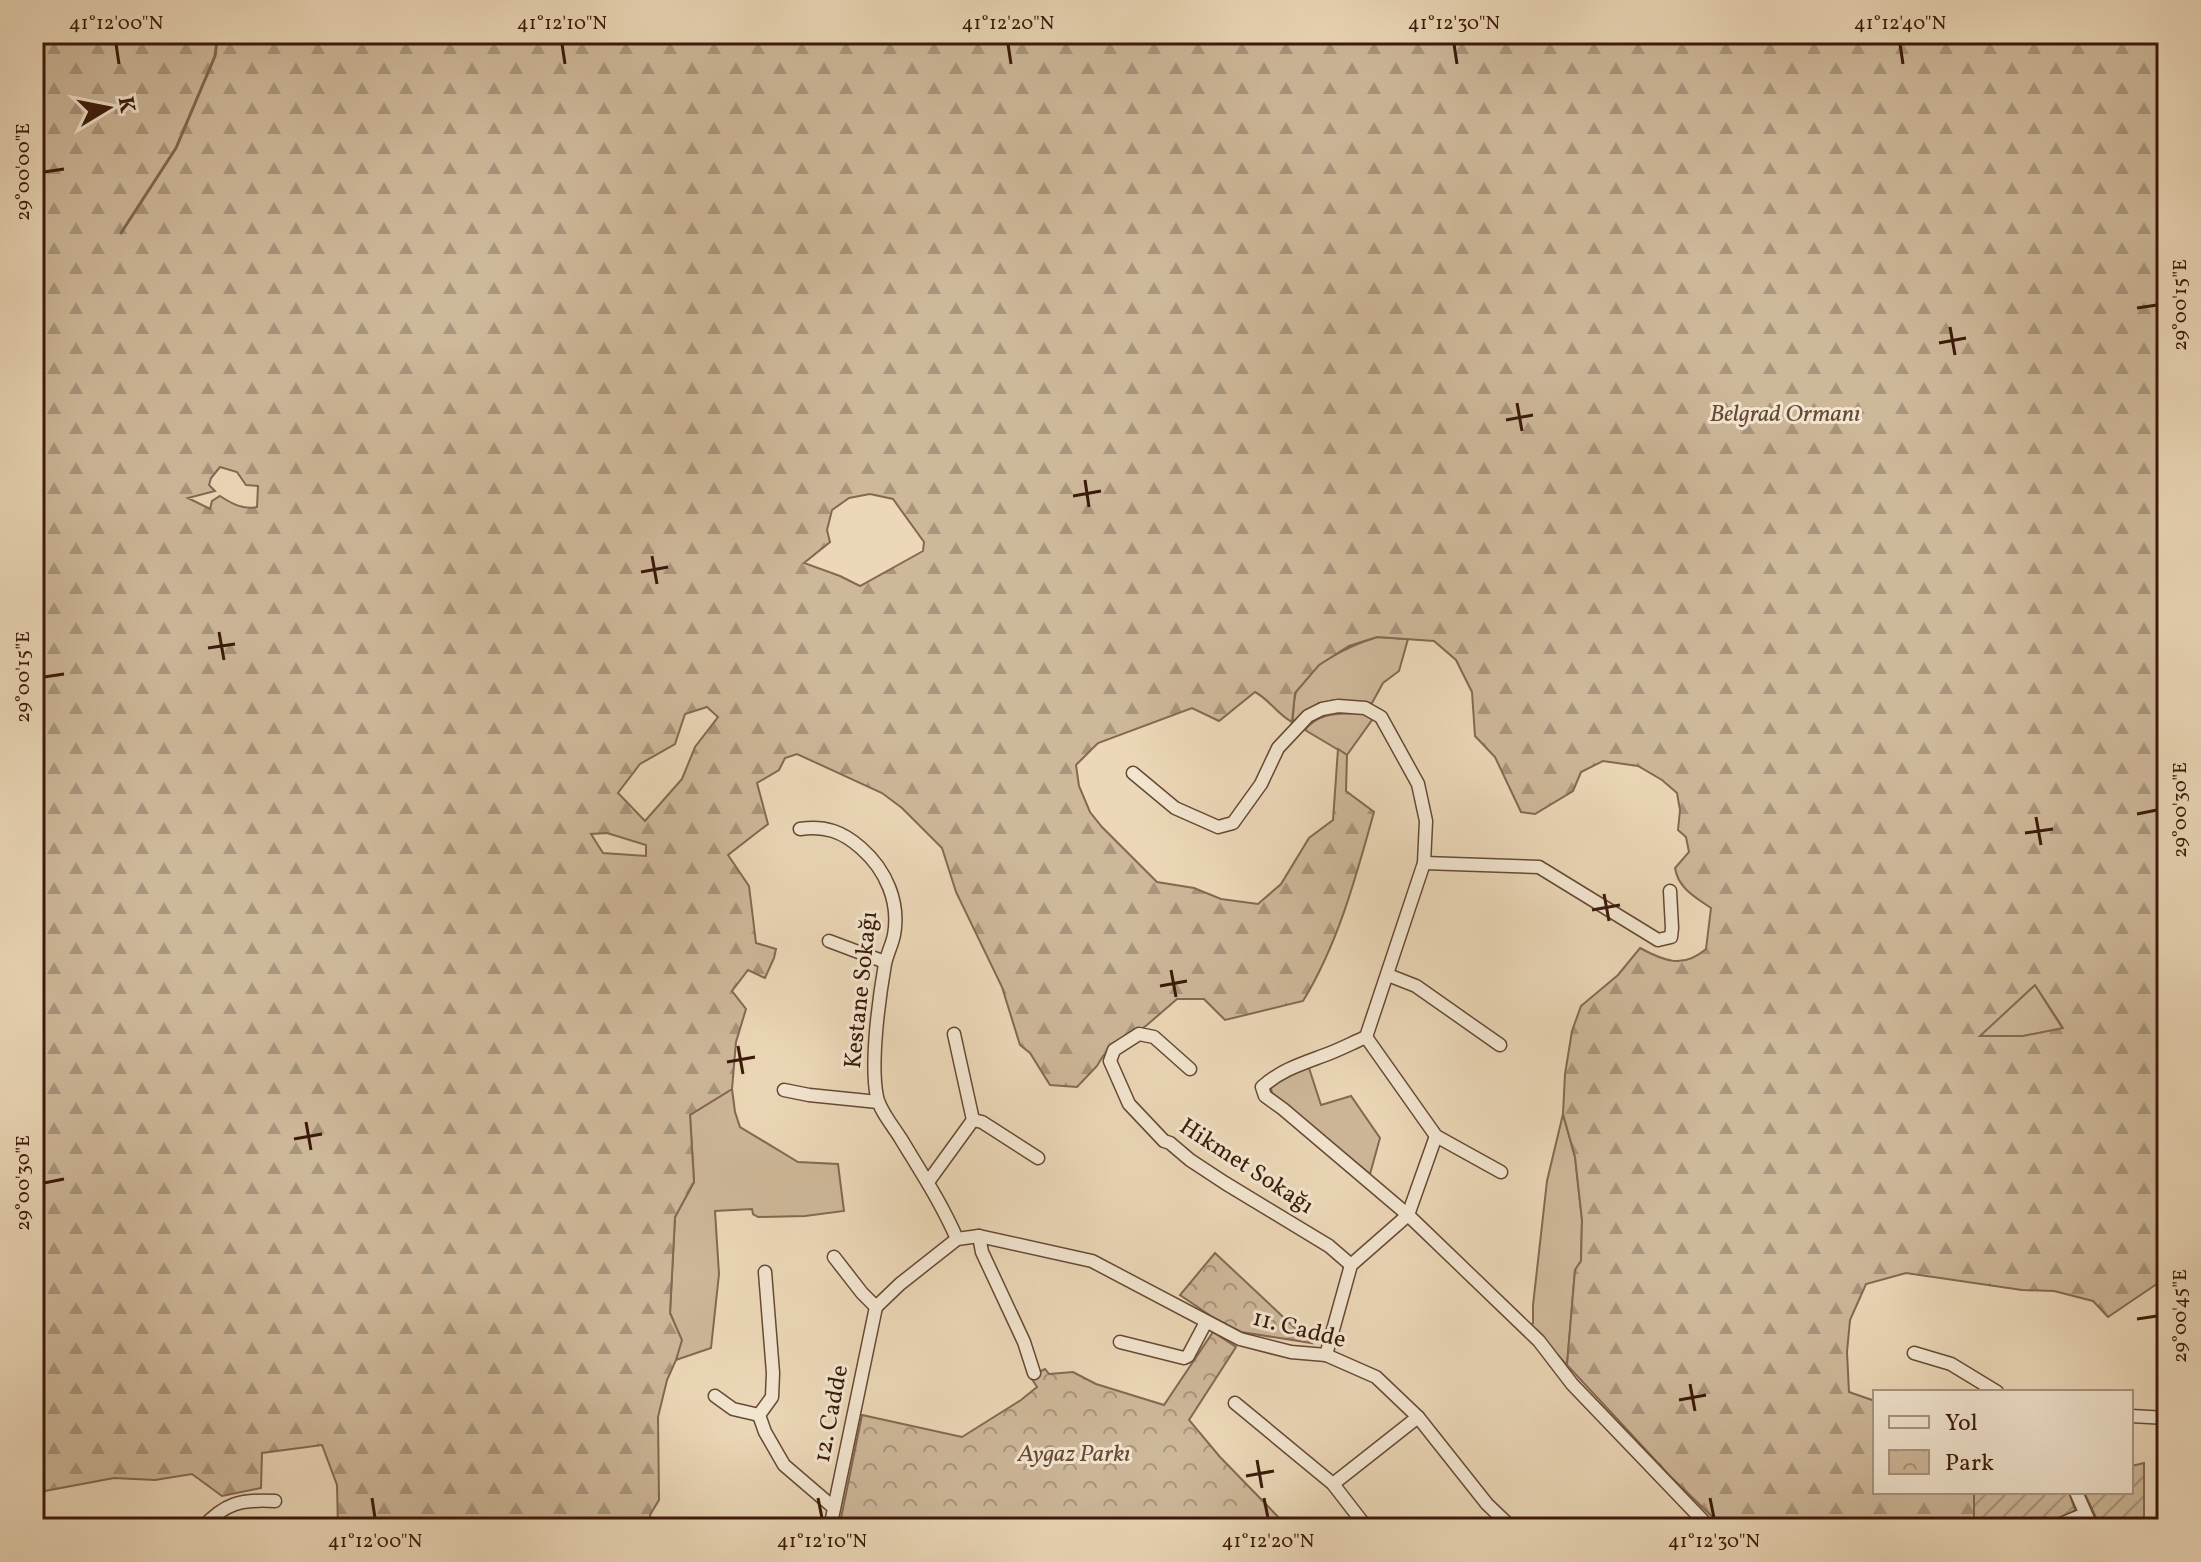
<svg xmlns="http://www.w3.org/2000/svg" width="2201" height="1562" font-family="Vollkorn,serif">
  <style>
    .grass { fill: #ceb89a; stroke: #846852; stroke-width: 2 }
    .forest { fill: url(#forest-firs); stroke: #846852; stroke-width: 2; fill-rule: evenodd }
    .park { fill: url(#park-crowns); stroke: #846852; stroke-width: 2 }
    .garden { fill: url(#garden-furrows); stroke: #846852; stroke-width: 2 }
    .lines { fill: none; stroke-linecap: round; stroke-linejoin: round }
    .stream { stroke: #80654e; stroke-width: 3 }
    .minor-casing { stroke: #664935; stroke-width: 15 }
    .minor { stroke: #f3e6d1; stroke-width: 12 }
    .ticks { fill: none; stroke: #3a1909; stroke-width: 3 }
    .labels { text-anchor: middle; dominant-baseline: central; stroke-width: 6; stroke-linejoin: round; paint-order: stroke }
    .park-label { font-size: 24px; font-style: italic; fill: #664934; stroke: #f3e6d1 }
    .street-label { font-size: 24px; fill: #3a1909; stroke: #f3e6d1 }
    .neatline { fill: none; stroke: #3a1909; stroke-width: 3 }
    .ticks-label { font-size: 20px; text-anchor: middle; fill: #3a1909 }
  </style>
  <defs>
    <pattern id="forest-firs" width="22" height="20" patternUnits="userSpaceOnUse" patternTransform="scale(2)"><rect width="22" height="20" fill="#ceb89a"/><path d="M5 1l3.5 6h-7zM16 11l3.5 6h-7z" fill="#a8957c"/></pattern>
    <pattern id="park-crowns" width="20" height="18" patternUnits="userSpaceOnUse" patternTransform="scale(2)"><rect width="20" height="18" fill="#ceb89a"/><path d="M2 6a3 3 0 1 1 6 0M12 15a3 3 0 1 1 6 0" fill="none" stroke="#a8957c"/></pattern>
    <pattern id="garden-furrows" width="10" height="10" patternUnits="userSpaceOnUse" patternTransform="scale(2)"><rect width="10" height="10" fill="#ceb89a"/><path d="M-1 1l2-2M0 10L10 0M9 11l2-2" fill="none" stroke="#a8957c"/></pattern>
  </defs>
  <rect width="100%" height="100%" fill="#ecd8b8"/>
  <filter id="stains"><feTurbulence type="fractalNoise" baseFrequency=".0025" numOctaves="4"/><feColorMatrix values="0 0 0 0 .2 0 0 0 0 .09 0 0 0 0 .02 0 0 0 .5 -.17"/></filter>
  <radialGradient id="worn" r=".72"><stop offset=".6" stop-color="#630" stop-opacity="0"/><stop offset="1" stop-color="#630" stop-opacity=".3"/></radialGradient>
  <g class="grass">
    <path d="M1377,637L1408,639L1399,671L1383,683L1372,703L1335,700L1319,703L1292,722C1294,713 1293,705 1295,696C1300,667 1352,645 1377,637Z"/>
    <path d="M1363,713L1370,714L1372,720L1347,755L1305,730C1319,711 1341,714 1363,713Z"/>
    <polygon points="2035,985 2063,1029 2023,1036 1979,1036"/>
    <polygon points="1308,1065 1321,1105 1351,1096 1380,1138 1370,1174 1272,1094 1271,1088 1280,1080"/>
    <polygon points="732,1089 735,1112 740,1127 798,1162 838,1164 844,1211 805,1216 758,1217 753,1214 752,1209 715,1211 719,1274 711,1348 676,1360 681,1340 670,1313 675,1217 694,1182 690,1115"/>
    <polygon points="1563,1114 1575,1157 1582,1220 1581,1261 1575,1270 1567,1365 1530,1326 1533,1323 1533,1305 1547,1181"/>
  </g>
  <path class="forest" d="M34,34H2167V1277L2108,1317L2093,1301L2054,1291L2022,1290L1906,1273L1866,1284L1850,1320L1847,1352L1849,1392L1875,1401V1492H1974V1518L1970,1523V1528H1724L1670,1476L1567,1365L1575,1270L1581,1261L1582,1220L1575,1157L1563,1114L1565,1074L1572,1031L1581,1006L1618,975L1640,948C1664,961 1683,969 1706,949L1711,908C1695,897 1678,888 1675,868L1689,852L1686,837L1678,830L1680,810L1677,793L1662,780L1638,766L1603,761L1581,772L1573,791L1535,814L1521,812L1495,757L1475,736L1472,692L1456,660L1434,641L1377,637L1349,646L1319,665L1295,693L1292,722C1277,714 1270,700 1255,692L1219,721L1192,708L1098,743L1076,765L1079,786L1090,812L1102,827L1157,882L1194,888L1221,899L1258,904L1281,884L1309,838L1333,820L1338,749L1347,755L1346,791L1374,812C1356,877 1338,944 1303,1001L1225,1020L1204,999H1177L1147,1025L1103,1056L1097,1066L1077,1087L1050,1085L1030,1053L1020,1045L1002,987L956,892L942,848L902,808L882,793L797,754L785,758L779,770L757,783L768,824L728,855L749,886L756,943L776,949L774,958L765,978L748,970L732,991L746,1009L736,1042L732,1089L690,1115L694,1182L675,1217L670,1313L682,1340L676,1360L667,1380L658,1417L659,1500L650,1515L652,1528H338L337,1485L322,1445L262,1453L261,1488L222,1496L192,1474L155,1480L114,1478L34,1493ZM220,467L237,472L246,485L258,486L257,507C244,510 232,504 220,496L212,501L210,509L188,498L215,491L209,485L211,478ZM870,494L893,499L924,542L923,551L860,586L840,576L804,563L830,542L827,530L832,510L849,498ZM707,707L718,717L695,747L682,779L645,821L618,793L640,764L675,744L685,714ZM607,833L646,845V856L603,853L591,834ZM2035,985L2063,1028L2023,1036H1980Z"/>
  <g class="park">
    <polygon points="1215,1253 1311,1343 1241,1332 1214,1318 1180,1295"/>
    <polygon points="1213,1332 1236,1347 1189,1420 1220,1457 1289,1528 839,1528 862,1415 962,1437 1021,1400 1037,1387 1030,1376 1045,1369 1049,1374 1073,1372 1096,1384 1164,1405"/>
  </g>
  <g class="garden">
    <polygon points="2144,1463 2144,1528 2101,1528 2084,1492 2131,1492 2131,1466"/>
    <path d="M1974,1492H2069L2075,1510C2048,1535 2004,1528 1970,1528V1523L1974,1518Z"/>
  </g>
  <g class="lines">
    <polyline class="stream" points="121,233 176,148 215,56 218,34"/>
    <defs>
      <g id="minor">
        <polyline points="1133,773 1175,808 1218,827 1233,823 1261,784 1278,748 1308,716 1322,709 1338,706 1365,708 1381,717 1418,784 1426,821 1424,863 1366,1037"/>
        <path d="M800,829C825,825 843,832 861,848C886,870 900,902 894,935C892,945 887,954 885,964C879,998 870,1064 877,1097C880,1111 893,1126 901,1139C921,1172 942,1204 957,1239"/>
        <polyline points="1424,863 1539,867 1658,940 1671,937 1672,928 1670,891"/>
        <polyline points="829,941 885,962"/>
        <polyline points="1388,975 1416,986 1500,1045"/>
        <polyline points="954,1034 973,1120"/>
        <path d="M1366,1037C1352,1043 1339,1050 1325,1055C1301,1064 1281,1070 1262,1087L1265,1096L1283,1109L1408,1215L1539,1341L1572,1384L1710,1528"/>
        <polyline points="1366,1037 1436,1136 1501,1172"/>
        <polyline points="1190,1069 1154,1037 1139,1034 1114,1050 1110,1061 1129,1104 1164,1141 1170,1143 1190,1160 1225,1183 1329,1246 1351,1265"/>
        <polyline points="784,1090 809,1095 878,1102"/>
        <polyline points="928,1182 973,1120 982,1122 1038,1158"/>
        <polyline points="979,1236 982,1252 1024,1342 1034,1373"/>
        <polyline points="834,1257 862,1293 876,1307"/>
        <polyline points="765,1272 773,1373 772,1397 759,1415 765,1432 784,1465 833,1507"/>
        <polyline points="876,1307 900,1284 957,1239 979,1236 1092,1261 1240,1339 1291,1352 1326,1355 1376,1377 1418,1417 1487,1504 1512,1528"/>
        <polyline points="1120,1342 1184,1358 1188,1356 1206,1322"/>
        <polyline points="1914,1353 1951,1364 1997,1392"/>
        <polyline points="1326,1355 1351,1265 1408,1215 1436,1136"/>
        <polyline points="715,1396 733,1409 759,1415"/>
        <polyline points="1235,1403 1333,1484 1367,1528"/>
        <polyline points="2131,1416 2167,1418"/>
        <polyline points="1333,1484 1418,1417"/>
        <polyline points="2076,1492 2092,1528"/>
        <path d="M202,1528C225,1503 241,1499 275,1501"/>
        <polyline points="830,1528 876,1307"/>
        <polyline points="2051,1528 2085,1514"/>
      </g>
    </defs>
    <use href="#minor" class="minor-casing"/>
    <use href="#minor" class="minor"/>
  </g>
  <path class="ticks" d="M116,44L119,64M562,44L565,64M1008,44L1011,64M1454,44L1457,64M1900,44L1903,64M44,172L64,169M2137,308L2157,305M1950,327L1955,355M1939,343L1966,338M1517,403L1522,431M1506,420L1533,415M1085,480L1089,507M1073,496L1101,491M652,556L657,584M641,572L668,567M219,632L224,660M208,648L235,644M44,677L64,674M2137,814L2157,810M2036,817L2041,845M2025,833L2053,829M1604,894L1609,921M1592,910L1620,905M1171,970L1176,997M1160,986L1187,981M738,1046L743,1074M727,1062L755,1057M306,1122L311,1150M294,1139L322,1134M44,1183L64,1179M2137,1319L2157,1316M1690,1384L1695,1411M1679,1400L1706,1395M1257,1460L1262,1488M1246,1476L1274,1471M372,1498L375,1518M818,1498L822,1518M1264,1498L1268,1518M1710,1498L1714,1518"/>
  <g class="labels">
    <g class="park-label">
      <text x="1785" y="415">Belgrad Ormanı</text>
      <text x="1074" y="1455">Aygaz Parkı</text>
    </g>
    <g class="street-label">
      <text transform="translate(862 990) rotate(-84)">Kestane Sokağı</text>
      <text transform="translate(1246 1167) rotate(33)">Hikmet Sokağı</text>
      <text transform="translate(1299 1330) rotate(14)">11. Cadde</text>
      <text transform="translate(832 1414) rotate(-79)">12. Cadde</text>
    </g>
  </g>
  <rect width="2201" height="1562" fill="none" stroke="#ecd8b8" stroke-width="88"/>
  <rect x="1873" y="1390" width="260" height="104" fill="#f3e6d1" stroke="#a99481" stroke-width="2"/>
  <rect x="1889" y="1416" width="40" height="12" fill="#f3e6d1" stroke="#a99481" stroke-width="2"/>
  <text x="1945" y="1430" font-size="24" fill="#3a1909">Yol</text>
  <rect x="1889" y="1450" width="40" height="24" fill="url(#park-crowns)" stroke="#a99481" stroke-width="2"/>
  <text x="1945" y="1470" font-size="24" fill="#3a1909">Park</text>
  <g transform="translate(108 108) rotate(80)" stroke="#f3e6d1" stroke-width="6" paint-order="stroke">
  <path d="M0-6L14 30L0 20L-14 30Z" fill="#3a1909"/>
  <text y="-12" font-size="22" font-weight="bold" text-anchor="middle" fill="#3a1909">K</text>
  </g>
  <rect x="44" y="44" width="2113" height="1474" class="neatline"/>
  <g class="ticks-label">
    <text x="116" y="29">41°12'00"N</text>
    <text x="562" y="29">41°12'10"N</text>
    <text x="1008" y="29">41°12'20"N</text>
    <text x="1454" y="29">41°12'30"N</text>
    <text x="1900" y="29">41°12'40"N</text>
    <text transform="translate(22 172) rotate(-90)" y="7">29°00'00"E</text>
    <text transform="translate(2179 305) rotate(-90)" y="7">29°00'15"E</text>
    <text transform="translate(22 677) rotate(-90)" y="7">29°00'15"E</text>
    <text transform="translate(2179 810) rotate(-90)" y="7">29°00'30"E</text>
    <text transform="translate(22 1183) rotate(-90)" y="7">29°00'30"E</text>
    <text transform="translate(2179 1316) rotate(-90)" y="7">29°00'45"E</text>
    <text x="375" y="1547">41°12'00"N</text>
    <text x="822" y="1547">41°12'10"N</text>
    <text x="1268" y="1547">41°12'20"N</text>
    <text x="1714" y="1547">41°12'30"N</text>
  </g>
  <rect width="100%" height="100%" filter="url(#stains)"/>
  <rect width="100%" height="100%" fill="url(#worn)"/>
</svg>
